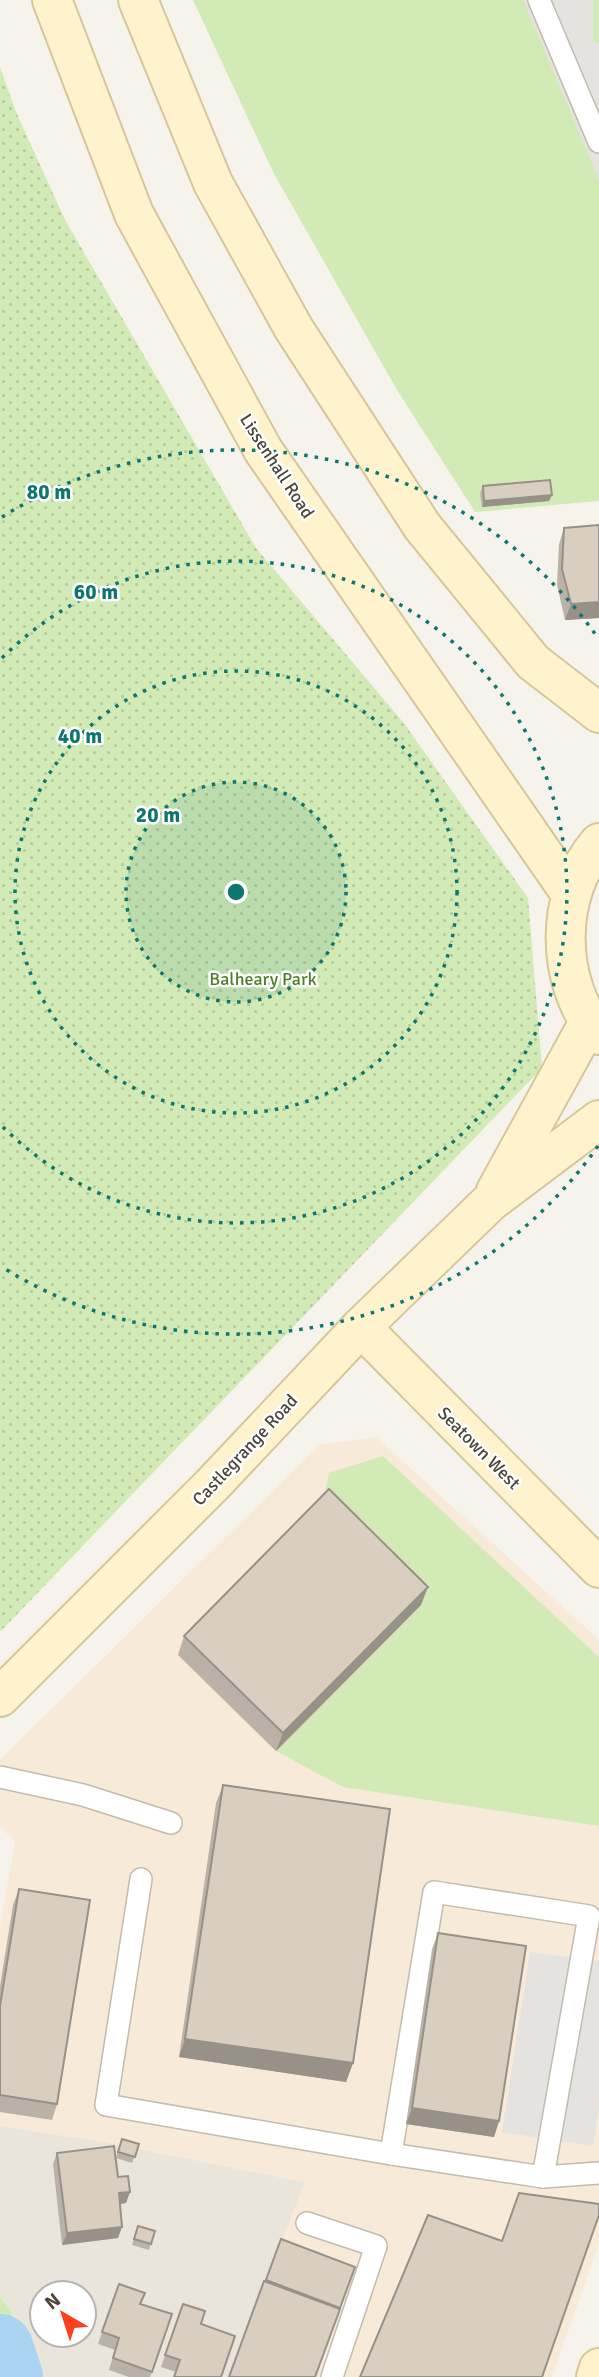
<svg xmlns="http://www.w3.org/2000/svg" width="599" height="2377" font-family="Signika,sans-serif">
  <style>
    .residential { fill: #eae5da; fill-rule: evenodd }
    .commercial { fill: #f7ead8 }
    .green { fill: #d2eab5 }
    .park { fill: url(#park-dots) }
    .parking { fill: #e5e3e0 }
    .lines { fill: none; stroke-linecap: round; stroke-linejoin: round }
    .river { stroke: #a9d4f2; stroke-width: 66 }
    .lane-casing { stroke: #c2bbae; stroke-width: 24 }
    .secondary-casing { stroke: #d6c79b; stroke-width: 42 }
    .lane { stroke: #fff; stroke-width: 21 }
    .secondary { stroke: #fff3cd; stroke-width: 38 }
    .wall { fill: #bab2a6 }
    .shaded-wall { fill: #979187 }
    .building { fill: #d8cfc1; stroke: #979187; stroke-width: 2 }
    .ring { fill: none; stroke: #0f766e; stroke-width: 3.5; stroke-dasharray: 3.5 7 }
    .labels { text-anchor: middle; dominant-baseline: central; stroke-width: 5; stroke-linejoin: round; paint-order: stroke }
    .street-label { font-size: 18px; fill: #4b4439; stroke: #fff }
    .park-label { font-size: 18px; fill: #4a7f2a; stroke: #fff }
    .centre { fill: #0f766e; stroke: #fff; stroke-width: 3.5 }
    .ring-label { font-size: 21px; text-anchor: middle; font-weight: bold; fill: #0f766e; stroke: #fff; stroke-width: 5; stroke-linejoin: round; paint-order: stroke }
  </style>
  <defs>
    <pattern id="park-dots" width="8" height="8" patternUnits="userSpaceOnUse" patternTransform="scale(1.75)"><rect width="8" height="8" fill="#d2eab5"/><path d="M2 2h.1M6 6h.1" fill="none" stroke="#b6ca9c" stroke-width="1.8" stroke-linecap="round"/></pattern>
  </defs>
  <rect width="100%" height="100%" fill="#f6f3ec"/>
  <path class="residential" d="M0,2126L104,2142L305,2182L229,2377H39L10,2310L0,2296ZM42,2293H84V2335H42Z"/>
  <polygon class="commercial" points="376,1437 599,1640 599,2243 552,2377 229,2377 305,2182 104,2142 0,2126 0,1927 15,1841 0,1827 0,1760 319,1445"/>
  <g class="green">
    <polygon points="193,0 599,0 599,501 475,512 397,390 273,172"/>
    <polygon points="383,1456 599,1657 599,1826 343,1787 276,1751 421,1605 322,1508 329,1473"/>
    <polygon points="0,2296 10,2310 39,2377 0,2377"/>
  </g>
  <polygon class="park" points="0,67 16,112 65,220 256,548 403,722 528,898 542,1068 0,1632"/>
  <g class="parking">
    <polygon points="523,0 593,0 593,42 599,43 599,180"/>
    <polygon points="530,1952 599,1961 599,2109 593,2146 502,2132"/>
  </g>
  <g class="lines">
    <polyline class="river" points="0,2347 10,2377"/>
    <defs>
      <g id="lane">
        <polyline points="539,0 599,142"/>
        <polyline points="0,1777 83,1795 171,1823"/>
        <polyline points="141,1879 106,2105 391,2154 543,2177 599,2173"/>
        <polyline points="391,2154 434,1892 589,1916 543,2177"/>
        <polyline points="307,2223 376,2246 332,2377"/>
      </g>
      <g id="secondary">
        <polyline points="52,0 134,214 263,450 571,894"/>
        <polyline points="138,0 213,183 294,329 422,526 533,662 599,713"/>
        <path d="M599,843C554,895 555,982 599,1035"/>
        <polyline points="496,1191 589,1022"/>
        <polyline points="361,1327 599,1568"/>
        <polyline points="0,1697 213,1484 361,1327 490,1202 599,1120"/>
        <polyline points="596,2377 599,2368"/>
      </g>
    </defs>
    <use href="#lane" class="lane-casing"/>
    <use href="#secondary" class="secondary-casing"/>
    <use href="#lane" class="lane"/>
    <use href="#secondary" class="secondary"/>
  </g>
  <g class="wall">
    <polygon points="483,486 549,501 482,507 480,493"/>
    <polygon points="599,525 599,618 565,620 557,585 559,544 564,528"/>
    <polygon points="421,1605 276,1751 178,1655 184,1636"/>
    <polygon points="223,1785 353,2063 346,2082 179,2057 216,1803"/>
    <polygon points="19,1889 57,2104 52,2120 0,2112 0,1986 13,1905"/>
    <polygon points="438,1933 499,2121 494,2137 406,2124 432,1949"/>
    <polygon points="122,2139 139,2144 132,2163 116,2158"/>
    <polygon points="57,2153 118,2177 126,2203 120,2204 118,2238 62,2245 53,2164"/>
    <polygon points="138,2226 155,2231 149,2250 132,2245"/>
    <polygon points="119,2284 141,2304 152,2372 150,2377 129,2377 109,2370 115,2350 98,2344"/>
    <polygon points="183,2304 205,2311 176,2372 161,2367"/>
  </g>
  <g class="shaded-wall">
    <polygon points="552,495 549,501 482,507 484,501"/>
    <polygon points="599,602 599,618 565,620 571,604"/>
    <polygon points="428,1587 421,1605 276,1751 283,1733"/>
    <polygon points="185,2039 353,2063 346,2082 179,2057"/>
    <polygon points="412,2108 499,2121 494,2137 406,2124"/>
    <polygon points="130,2192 126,2203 114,2205 119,2193"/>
    <polygon points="122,2227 118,2238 62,2245 67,2233"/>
  </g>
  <g class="building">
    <polygon points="550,480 552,495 484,501 483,486"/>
    <polygon points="599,525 599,602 571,604 562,569 564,528"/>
    <polygon points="329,1489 428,1587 283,1733 184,1636"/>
    <polygon points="223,1785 390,1809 353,2063 185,2039"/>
    <polygon points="19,1889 90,1900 57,2104 0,2095 0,2006"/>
    <polygon points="438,1933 526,1946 499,2121 412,2108"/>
    <polygon points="122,2139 139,2144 135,2157 118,2152"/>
    <polygon points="114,2146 118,2177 128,2176 130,2192 119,2193 122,2227 67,2233 57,2153"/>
    <polygon points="519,2193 599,2204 599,2215 542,2377 360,2377 428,2215 502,2241"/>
    <polygon points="138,2226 155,2231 151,2244 134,2239"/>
    <polygon points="281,2239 355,2267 340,2308 266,2280"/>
    <polygon points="264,2281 340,2309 315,2377 229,2377"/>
    <polygon points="119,2284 145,2293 140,2304 172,2314 152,2372 113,2358 119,2338 102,2332"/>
    <polygon points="183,2304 205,2311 201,2324 235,2336 221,2377 174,2377 180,2360 165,2355"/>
  </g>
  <circle cx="236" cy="892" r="110" fill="#0f766e" fill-opacity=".12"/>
  <g class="ring">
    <circle cx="236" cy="892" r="110"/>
    <circle cx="236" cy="892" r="221"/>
    <path d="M2 658A331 331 0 1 1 2 1126"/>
    <path d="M598 1146A442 442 0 0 1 2 1267M2 517A442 442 0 0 1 598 638"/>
  </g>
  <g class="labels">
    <g class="street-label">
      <text transform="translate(277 466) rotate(57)">Lissenhall Road</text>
      <text transform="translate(479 1448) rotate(45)">Seatown West</text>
      <text transform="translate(245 1450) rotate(-47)">Castlegrange Road</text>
    </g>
    <g class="park-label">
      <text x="263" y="979">Balheary Park</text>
    </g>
  </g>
  <circle cx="236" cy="892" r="10" class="centre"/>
  <g class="ring-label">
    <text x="49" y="499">80 m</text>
    <text x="96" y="599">60 m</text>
    <text x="80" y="743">40 m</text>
    <text x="158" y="822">20 m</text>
  </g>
  <g transform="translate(63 2314) rotate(321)"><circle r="33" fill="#ffffff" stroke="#b7b4b0" stroke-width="2"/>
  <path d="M0-5L12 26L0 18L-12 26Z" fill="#fc3f1d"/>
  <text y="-10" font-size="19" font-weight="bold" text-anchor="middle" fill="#4b4439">N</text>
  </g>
</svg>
